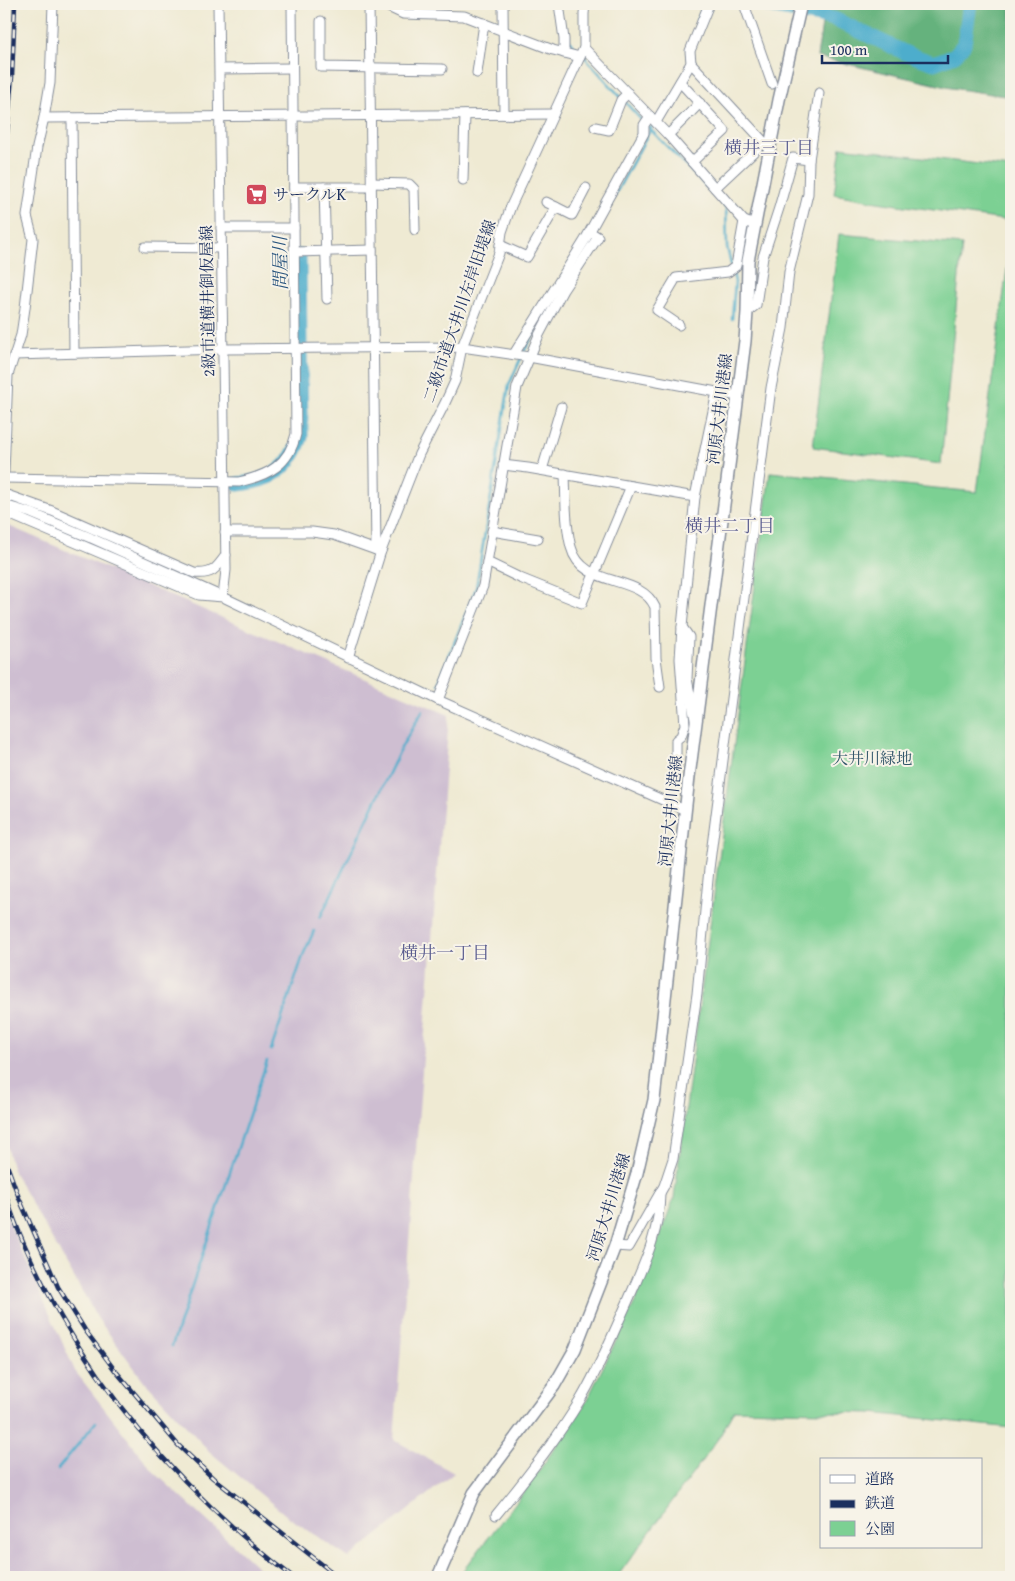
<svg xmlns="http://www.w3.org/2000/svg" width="1015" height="1581" font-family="'Gentium Book Plus','Noto Serif JP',serif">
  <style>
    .industrial { fill: #cebed1 }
    .green { fill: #7cd093; stroke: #4c8078 }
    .forest { fill: #65b27d; stroke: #40706e }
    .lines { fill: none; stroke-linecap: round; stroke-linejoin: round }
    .stream { stroke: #4dadcc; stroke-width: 2.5 }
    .river { stroke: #4dadcc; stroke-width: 15 }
    .minor-casing { stroke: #858c98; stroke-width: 11 }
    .major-casing { stroke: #858c98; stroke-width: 14 }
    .minor { stroke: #fff; stroke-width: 9 }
    .major { stroke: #fff; stroke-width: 11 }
    .rail-casing { stroke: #1b2f5e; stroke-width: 4.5 }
    .rail { stroke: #f7f3e8; stroke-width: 2.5; stroke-dasharray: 8; stroke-linecap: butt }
    .labels { text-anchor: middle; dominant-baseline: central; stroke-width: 4; stroke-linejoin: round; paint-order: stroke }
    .poi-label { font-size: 16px; fill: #1b2f5e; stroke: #f7f3e8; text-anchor: start }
    .street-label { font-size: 16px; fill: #1b2f5e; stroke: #f7f3e8 }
    .park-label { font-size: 16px; fill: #33576b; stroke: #f7f3e8 }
    .neighbourhood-label { font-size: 18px; fill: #585b8e; stroke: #f7f3e8 }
    .water-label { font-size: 18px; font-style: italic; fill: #2a557f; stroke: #f7f3e8 }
  </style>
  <rect width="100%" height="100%" fill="#f7f3e8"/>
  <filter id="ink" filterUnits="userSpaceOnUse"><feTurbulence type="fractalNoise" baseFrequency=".02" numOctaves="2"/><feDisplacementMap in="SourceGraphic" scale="10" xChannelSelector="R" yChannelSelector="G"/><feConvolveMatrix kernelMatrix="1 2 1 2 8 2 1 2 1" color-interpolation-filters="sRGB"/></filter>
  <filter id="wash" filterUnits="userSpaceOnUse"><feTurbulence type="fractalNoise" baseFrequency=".0096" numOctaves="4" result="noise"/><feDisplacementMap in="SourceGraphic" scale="20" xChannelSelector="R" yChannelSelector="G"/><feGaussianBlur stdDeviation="1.12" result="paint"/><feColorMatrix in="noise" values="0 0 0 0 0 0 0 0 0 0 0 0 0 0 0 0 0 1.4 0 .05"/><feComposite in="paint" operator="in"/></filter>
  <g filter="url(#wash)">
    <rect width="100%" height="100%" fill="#efead3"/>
    <g class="industrial">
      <polygon points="4,524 449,715 394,1440 454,1473 349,1558 287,1516 210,1452 144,1381 98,1319 13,1171 4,1137"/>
      <polygon points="4,1211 75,1371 153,1471 268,1577 4,1577"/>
    </g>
    <g class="green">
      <polygon points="841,147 1011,168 1011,221 877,202 834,194"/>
      <polygon points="839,234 962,245 941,464 813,447"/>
      <polygon points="1011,239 1011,1428 871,1413 734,1410 720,1436 617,1577 458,1577 527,1488 585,1404 636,1300 674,1198 770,472 977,492"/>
    </g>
    <polygon class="forest" points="825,4 1011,4 1011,97 951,88 817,57"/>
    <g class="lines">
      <g class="stream">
        <polyline points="698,20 704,4"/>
        <polyline points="568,36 569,41 579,52"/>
        <polyline points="583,55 643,122"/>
        <polyline points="647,126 726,207 727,247 735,282 732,319"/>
        <polyline points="610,204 654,123"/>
        <polyline points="523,353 545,314"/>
        <polyline points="438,684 476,588 509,385 521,358"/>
        <polyline points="320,918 402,746 423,710"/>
        <polyline points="271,1050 304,953 314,931"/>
        <polyline points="172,1346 267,1061"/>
        <polyline points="58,1469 96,1422"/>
      </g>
      <g class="river">
        <polyline points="767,4 769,6 834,19 908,54 934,63 955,55 964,44 970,4"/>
        <path d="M238,484C271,481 290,469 301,437L299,256"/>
      </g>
    </g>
  </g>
  <g filter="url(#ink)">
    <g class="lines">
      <defs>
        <g id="minor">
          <polyline points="369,4 376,550 381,551"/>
          <polyline points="382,4 403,14 464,16 553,50 580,57"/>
          <polyline points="503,4 504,114"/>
          <polyline points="559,4 564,39 564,53"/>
          <polyline points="744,4 772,84"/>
          <polyline points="321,21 321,67 442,69"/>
          <polyline points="584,48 668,135 744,221 755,225"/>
          <polyline points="691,63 764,142 715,188"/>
          <polyline points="220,69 292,68"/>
          <polyline points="477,73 484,23"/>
          <polyline points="680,82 725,131 692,162"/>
          <polyline points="44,118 553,114"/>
          <polyline points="72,118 74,353"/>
          <polyline points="656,122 691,63 690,51 709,4"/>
          <polyline points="595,127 609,130 621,100 628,93"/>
          <polyline points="668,135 700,103"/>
          <polyline points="809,160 819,93"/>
          <polyline points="463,180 465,115"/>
          <polyline points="371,183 409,184 414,189 415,230"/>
          <polyline points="294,187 371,187"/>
          <polyline points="324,187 327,299"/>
          <polyline points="546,202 572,215 586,188"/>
          <polyline points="221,228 294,228"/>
          <polyline points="500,245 527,257 556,207"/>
          <polyline points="145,247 221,248"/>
          <polyline points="294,252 372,250"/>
          <polyline points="679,325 657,310 676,278 728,272 736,266 744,221"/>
          <polyline points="514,354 585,240 644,133 644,125 650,116"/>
          <polyline points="14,355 223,349 462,347 529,357 738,396"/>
          <polyline points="503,465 528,468 695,497"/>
          <polyline points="542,470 561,407"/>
          <polyline points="4,472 8,375 21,335 25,308 33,239 27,216 37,147 44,118 50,83 53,4"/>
          <path d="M565,474C566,498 565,524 571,547C582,589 640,573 655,607L656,658L660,687"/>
          <path d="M4,478L239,482C269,475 289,465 296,434L292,4"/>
          <path d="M4,494L52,511L194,573C212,575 216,569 226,555"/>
          <polyline points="4,505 31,513 91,538 223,597 438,700 685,810"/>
          <polyline points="4,512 199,595 223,597 226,570 218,4"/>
          <polyline points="492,531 538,539"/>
          <polyline points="225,532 312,532 334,535 376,550"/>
          <polyline points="487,562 520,578 582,603 631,486"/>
          <polyline points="348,658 381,551 419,454 445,403 455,381 462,347 499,253 502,232 511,206 584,48 584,14 585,4"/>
          <polyline points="438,700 483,586 517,387 539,335 563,290 598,237 590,232"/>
          <polyline points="695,719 687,679 689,637 682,627 695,497 717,392"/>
          <polyline points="676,768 676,740 681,736 685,725 680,659 682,627"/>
          <polyline points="615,1246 629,1247 664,1186 673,1159 697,994 709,869 771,388 783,328 789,272 808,194 809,160 793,158 779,208 763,257 756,305 747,312"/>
          <path d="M496,1515C524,1481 556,1440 579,1402C598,1371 612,1336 627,1303C643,1266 660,1233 660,1192"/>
        </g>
        <polyline id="major" points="438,1577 474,1493 554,1386 575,1349 615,1246 637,1173 654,1100 689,777 745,341 747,312 748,261 779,100 801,4"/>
      </defs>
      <use href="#minor" class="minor-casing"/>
      <use href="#major" class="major-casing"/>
      <use href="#minor" class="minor"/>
      <use href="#major" class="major"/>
      <defs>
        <g id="rail">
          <polyline points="4,164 12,77 15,4"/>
          <polyline points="4,1157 19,1198 58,1287 85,1330 114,1369 178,1445 213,1478 338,1577"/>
          <path d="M4,1189C17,1234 38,1276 61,1317C120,1420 199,1505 293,1577"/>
        </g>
      </defs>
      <use href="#rail" class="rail-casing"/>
      <use href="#rail" class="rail"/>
    </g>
  </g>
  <defs>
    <symbol id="supermarket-square" viewBox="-11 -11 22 22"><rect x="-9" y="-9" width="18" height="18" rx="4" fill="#d1495b" stroke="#f7f3e8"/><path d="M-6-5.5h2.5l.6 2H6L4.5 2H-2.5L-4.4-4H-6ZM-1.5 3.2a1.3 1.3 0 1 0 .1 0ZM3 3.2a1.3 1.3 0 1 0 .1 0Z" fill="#fff"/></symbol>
  </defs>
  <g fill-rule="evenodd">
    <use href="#supermarket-square" x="244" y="182" width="25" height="25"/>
  </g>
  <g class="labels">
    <g class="poi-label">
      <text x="273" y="194">サークルK</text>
    </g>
    <g class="street-label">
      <text transform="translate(207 301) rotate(-91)">2級市道横井御仮屋線</text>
      <text transform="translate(459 311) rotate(-71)">二級市道大井川左岸旧堤線</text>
      <text transform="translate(719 409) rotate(-83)">河原大井川港線</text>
      <text transform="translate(670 811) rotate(-84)">河原大井川港線</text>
      <text transform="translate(608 1207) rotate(-73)">河原大井川港線</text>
    </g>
    <g class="park-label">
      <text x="872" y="758">大井川緑地</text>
    </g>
    <g class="neighbourhood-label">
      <text x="769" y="147">横井三丁目</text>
      <text x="730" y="525">横井二丁目</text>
      <text x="445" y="952">横井一丁目</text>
    </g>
    <g class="water-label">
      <text transform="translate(280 263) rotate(-91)">問屋川</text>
    </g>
  </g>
  <rect width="1015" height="1581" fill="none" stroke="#f7f3e8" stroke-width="20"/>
  <rect x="820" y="1458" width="162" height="90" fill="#f7f3e8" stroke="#9fa5b1"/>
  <rect x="830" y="1475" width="25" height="8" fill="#ffffff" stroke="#9fa5b1"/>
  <text x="865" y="1484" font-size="15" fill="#1b2f5e">道路</text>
  <rect x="830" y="1500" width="25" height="8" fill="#1b2f5e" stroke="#9fa5b1"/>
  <text x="865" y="1508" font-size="15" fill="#1b2f5e">鉄道</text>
  <rect x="830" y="1521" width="25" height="15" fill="#7cd093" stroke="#9fa5b1"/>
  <text x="865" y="1534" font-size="15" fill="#1b2f5e">公園</text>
  <path d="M822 55v8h126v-8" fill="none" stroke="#1b2f5e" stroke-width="2.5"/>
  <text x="830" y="55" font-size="15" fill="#1b2f5e" stroke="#f7f3e8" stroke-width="4" paint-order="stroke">100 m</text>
</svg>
